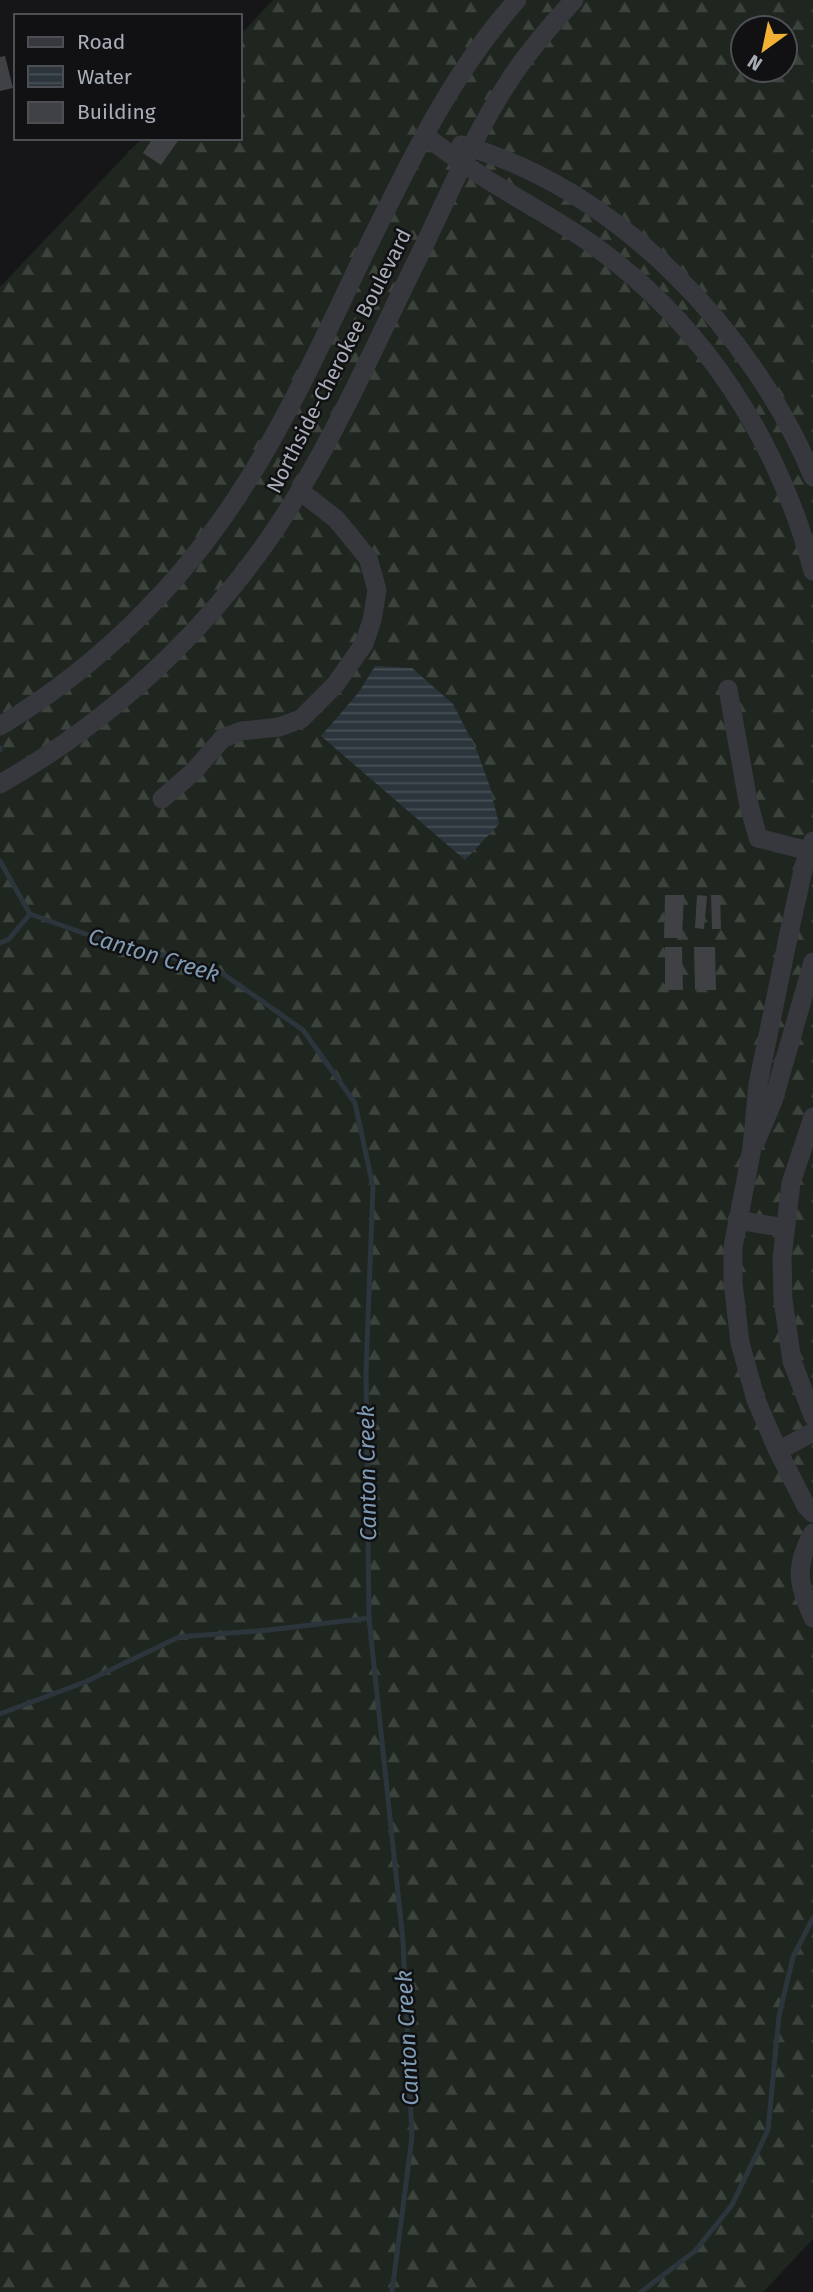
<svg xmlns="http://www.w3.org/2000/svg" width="813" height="2292" font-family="'Fira Sans',sans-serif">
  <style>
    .forest { fill: url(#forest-firs); fill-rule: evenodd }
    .water { fill: url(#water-rules) }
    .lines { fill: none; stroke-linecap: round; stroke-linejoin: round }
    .stream { stroke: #2c353c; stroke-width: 5 }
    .building { fill: #404145 }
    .minor { stroke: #37383d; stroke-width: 19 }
    .labels { text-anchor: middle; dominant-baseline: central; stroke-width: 5; stroke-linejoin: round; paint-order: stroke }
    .street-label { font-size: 21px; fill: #a8adb8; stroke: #111113 }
    .water-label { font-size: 23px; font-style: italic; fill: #7f9bb3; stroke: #111113 }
  </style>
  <defs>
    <pattern id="forest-firs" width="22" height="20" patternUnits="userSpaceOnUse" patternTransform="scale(1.75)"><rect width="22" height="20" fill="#1e261f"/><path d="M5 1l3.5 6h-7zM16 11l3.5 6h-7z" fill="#3c433d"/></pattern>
    <pattern id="water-rules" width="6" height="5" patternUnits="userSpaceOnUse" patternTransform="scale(1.75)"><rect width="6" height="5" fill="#2c353c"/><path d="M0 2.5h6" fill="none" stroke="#485056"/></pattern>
  </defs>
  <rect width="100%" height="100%" fill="#161618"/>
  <path class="forest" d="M273,0H813V2239L763,2292H0V287L142,138H240V35ZM743,28H785V70H743Z"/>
  <polygon class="water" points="375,666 412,668 453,704 477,751 490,787 499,824 465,860 321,736 359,692"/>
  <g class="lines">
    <g class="stream">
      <polyline points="0,748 0,750"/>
      <polyline points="0,861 30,914 97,938 216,969 303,1030 355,1103 373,1187 366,1372 369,1618 403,1941 412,2137 392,2292"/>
      <polyline points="0,943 9,939 30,914"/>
      <polyline points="0,1714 85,1682 179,1637 269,1630 369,1618"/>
      <polyline points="641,2292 695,2251 732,2205 768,2130 779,2016 793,1957 813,1918"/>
    </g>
  </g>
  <g class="building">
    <polygon points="5,56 13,88 0,91 0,57"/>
    <polygon points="153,138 180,138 161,165 143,153"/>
    <polygon points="665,895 684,895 682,938 664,938"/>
    <polygon points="697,895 707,896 704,929 695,928"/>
    <polygon points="711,895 720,895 721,929 712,929"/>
    <polygon points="665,947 682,947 683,990 665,990"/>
    <polygon points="694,947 715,947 716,990 695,990"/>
  </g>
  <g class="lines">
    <g class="minor">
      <path d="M424,135C450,154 475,173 503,189C533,208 564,224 593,245C704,324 778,440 813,571"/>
      <path d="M461,145C615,186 754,333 813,477"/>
      <polyline points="728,689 748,801 758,838 813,852"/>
      <path d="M0,726C100,666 185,581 246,483C296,404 333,317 374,234C415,151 455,69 517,0"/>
      <path d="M0,784C123,714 227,613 299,492C345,415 381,332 421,252C449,194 475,132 511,78C529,50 551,25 574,0"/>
      <polyline points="162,799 193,772 223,738 242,731 279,727 301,719 335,685 364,644 372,620 377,590 368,558 336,519 300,491"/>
      <polyline points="813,841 804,866 789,933 758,1084 752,1148 733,1247 733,1282 740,1343 756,1400 778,1451 806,1506 813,1513"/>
      <polyline points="813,1117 791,1183 782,1258 783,1300 792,1361 813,1416"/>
      <polyline points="756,1141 773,1101 813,962"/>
      <polyline points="737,1220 785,1228"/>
      <polyline points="778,1451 813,1432"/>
      <path d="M813,1533C794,1567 798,1583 813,1618"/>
    </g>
  </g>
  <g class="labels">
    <g class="street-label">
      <text transform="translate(339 361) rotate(-63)">Northside-Cherokee Boulevard</text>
    </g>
    <g class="water-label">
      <text transform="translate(154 955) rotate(17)">Canton Creek</text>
      <text transform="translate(367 1473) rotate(-91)">Canton Creek</text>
      <text transform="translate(407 2038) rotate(-93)">Canton Creek</text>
    </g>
  </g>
  <rect x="14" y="14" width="228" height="126" fill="#111113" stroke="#4d4f55" stroke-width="2"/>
  <rect x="28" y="37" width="35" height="10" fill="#37383d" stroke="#4d4f55" stroke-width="2"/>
  <text x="77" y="49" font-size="21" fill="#a8adb8">Road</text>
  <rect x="28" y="66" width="35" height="21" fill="url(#water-rules)" stroke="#4d4f55" stroke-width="2"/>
  <text x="77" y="84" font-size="21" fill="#a8adb8">Water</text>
  <rect x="28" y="102" width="35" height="21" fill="#404145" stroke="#4d4f55" stroke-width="2"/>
  <text x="77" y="119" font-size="21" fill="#a8adb8">Building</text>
  <g transform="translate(764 49) rotate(213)"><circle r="33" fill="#111113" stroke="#4d4f55" stroke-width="2"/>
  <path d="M0-5L12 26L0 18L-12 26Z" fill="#f2b134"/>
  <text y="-10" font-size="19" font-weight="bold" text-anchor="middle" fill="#a8adb8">N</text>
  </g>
</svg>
